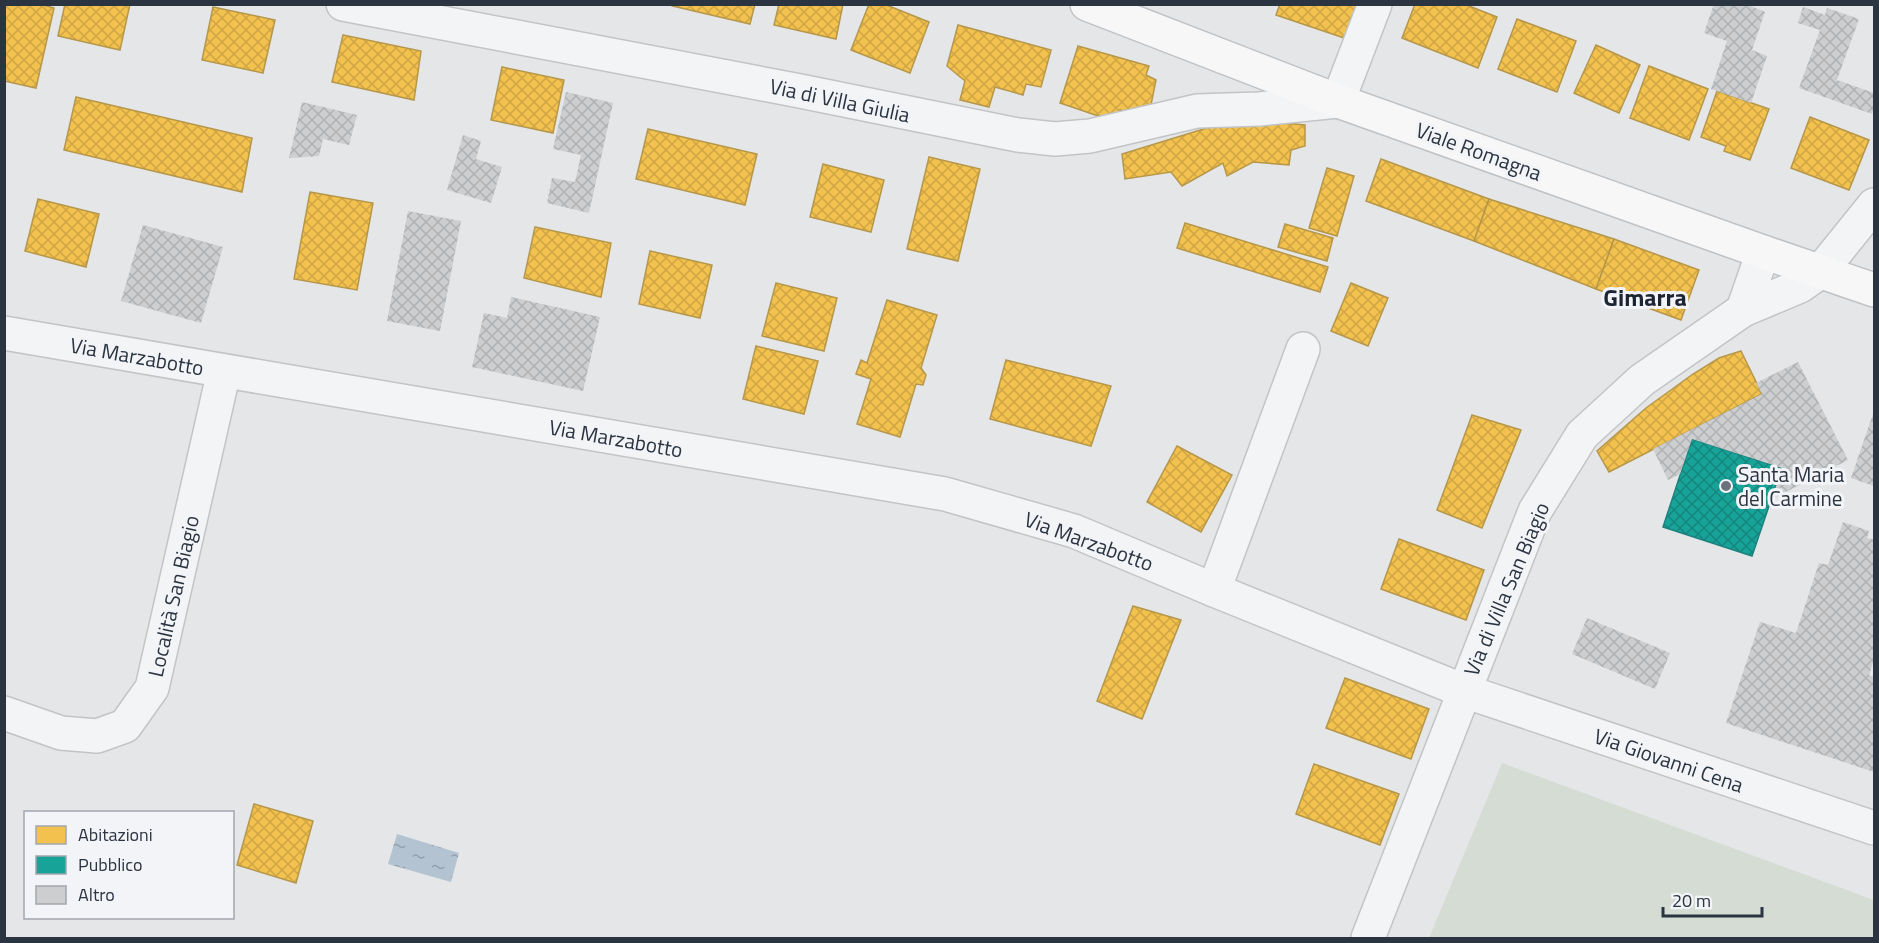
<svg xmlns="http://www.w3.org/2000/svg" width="1879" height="943" font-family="'Titillium Web',sans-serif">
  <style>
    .pitch { fill: #d5dcd4 }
    .water { fill: url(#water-ripples) }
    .homes { fill: url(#homes-cross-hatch); stroke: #b6974a; stroke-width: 1.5 }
    .public { fill: url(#public-cross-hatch); stroke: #1d827e; stroke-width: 1.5 }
    .building { fill: url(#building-cross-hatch) }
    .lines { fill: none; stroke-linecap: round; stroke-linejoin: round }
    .minor-casing { stroke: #c2c4c6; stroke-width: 36 }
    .major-casing { stroke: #c0c3c6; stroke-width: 36 }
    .minor { stroke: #f3f4f5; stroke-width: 33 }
    .major { stroke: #f7f7f7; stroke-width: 33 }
    .poi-dot { fill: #6c727b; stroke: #f2f4f7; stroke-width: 2 }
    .labels { text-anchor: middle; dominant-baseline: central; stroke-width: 6; stroke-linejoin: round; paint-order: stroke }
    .street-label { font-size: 21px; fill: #2b3441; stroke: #f2f4f7 }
    .poi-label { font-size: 21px; fill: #2b3441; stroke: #f2f4f7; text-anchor: start }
    .quarter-label { font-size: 24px; font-weight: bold; fill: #1d2532; stroke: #f2f4f7 }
  </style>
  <defs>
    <pattern id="water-ripples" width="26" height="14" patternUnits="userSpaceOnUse" patternTransform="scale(1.5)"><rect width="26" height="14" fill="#b4c3d1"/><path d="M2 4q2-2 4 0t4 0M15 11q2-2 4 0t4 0" fill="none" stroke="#939fab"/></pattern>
    <pattern id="homes-cross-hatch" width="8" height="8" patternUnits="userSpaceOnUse" patternTransform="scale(1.5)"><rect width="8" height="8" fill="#f2c14e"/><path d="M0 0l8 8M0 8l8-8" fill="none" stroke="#d0a645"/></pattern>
    <pattern id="public-cross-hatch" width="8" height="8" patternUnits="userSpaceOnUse" patternTransform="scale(1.5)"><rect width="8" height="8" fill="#17a398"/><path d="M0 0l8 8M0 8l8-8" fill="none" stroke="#15867e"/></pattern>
    <pattern id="building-cross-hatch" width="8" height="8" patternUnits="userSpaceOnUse" patternTransform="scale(1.5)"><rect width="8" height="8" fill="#ccced0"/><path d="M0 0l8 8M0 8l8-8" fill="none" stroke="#afb2b4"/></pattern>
  </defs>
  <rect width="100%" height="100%" fill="#e4e6e8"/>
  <polygon class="pitch" points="1502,763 1874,900 1874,938 1429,938"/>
  <polygon class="water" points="397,834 459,853 451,882 388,864"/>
  <g class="homes">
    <polygon points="4,4 40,4 54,8 36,88 4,81"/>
    <polygon points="65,4 130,4 120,50 58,36"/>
    <polygon points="672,4 755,4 750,24 672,6"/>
    <polygon points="779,4 843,4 836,39 774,25"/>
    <polygon points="869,4 884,4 929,22 910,73 851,50"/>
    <polygon points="1280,4 1366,4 1353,41 1276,15"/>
    <polygon points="1415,4 1464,4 1497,17 1478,68 1402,38"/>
    <polygon points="213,7 275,20 263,73 202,60"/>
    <polygon points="1517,19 1576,41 1557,92 1498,69"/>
    <polygon points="958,25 1051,50 1041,87 1026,84 1023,95 995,87 989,107 960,100 965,81 947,66"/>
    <polygon points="343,35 421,51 414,100 332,82"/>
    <polygon points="1596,45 1640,65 1619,113 1574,93"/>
    <polygon points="1078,46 1149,66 1146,75 1156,80 1150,110 1138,114 1120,110 1116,122 1060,103"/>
    <polygon points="1649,66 1708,89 1689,140 1630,118"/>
    <polygon points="502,67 564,80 553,133 491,120"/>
    <polygon points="1717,91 1769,109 1750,160 1724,151 1726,146 1701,137"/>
    <polygon points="76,97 252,138 242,192 64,150"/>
    <polygon points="1810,117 1869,140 1849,190 1791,168"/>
    <polygon points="1263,121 1305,125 1305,146 1291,150 1289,165 1253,162 1227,176 1223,163 1182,186 1171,172 1125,179 1122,154 1210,127"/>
    <polygon points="648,129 757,154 745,205 636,179"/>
    <polygon points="929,157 980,169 958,261 907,249"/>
    <polygon points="1381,159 1489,199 1474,241 1366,201"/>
    <polygon points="823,164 884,180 871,232 810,217"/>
    <polygon points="1327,168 1354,176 1337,236 1309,228"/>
    <polygon points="310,192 373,203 357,290 294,279"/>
    <polygon points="38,199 99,214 86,267 25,251"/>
    <polygon points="1489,199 1614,239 1596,289 1474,241"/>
    <polygon points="1185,223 1328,267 1320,292 1177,248"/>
    <polygon points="1285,224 1333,238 1327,261 1278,247"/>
    <polygon points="535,227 611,243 601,297 524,278"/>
    <polygon points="1614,239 1699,270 1681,320 1596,289"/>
    <polygon points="650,251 712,265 700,318 639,304"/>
    <polygon points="776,283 837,298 824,351 762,336"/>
    <polygon points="1351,283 1388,298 1368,346 1331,331"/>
    <polygon points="887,300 937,315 921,368 926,375 923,385 916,384 900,437 857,424 871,379 856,374 861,360 867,363"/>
    <polygon points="756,346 818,361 804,414 743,399"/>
    <polygon points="1741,351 1762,394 1609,472 1597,451 1646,408 1693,374 1719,358"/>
    <polygon points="1006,360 1111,386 1091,446 990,419"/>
    <polygon points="1472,415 1521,430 1482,528 1437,510"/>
    <polygon points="1177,446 1232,475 1201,532 1147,502"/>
    <polygon points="1399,539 1484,570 1466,620 1381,589"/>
    <polygon points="1133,606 1181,620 1142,719 1097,701"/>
    <polygon points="1345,678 1429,709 1411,759 1326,728"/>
    <polygon points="1314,764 1399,794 1380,845 1296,814"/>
    <polygon points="254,804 313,821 296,883 237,865"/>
  </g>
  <polygon class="public" points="1692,439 1782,468 1752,556 1663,527"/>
  <g class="building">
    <polygon points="1714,4 1746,4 1765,12 1752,50 1767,56 1751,103 1711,89 1727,41 1704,33"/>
    <polygon points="1803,7 1825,15 1827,8 1859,19 1837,80 1874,93 1874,108 1872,114 1799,88 1820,30 1798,23"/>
    <polygon points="566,92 613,103 589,213 547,203 552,178 575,182 581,155 553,149"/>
    <polygon points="302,102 357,115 349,145 323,139 319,156 289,158"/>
    <polygon points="463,135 481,141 476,159 502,167 491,203 447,190"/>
    <polygon points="408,211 461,221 440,331 387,321"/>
    <polygon points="143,225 223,247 201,323 121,301"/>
    <polygon points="511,297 600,317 583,391 472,367 484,313 507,318"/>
    <polygon points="1798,362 1848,460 1772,499 1782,468 1692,439 1680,474 1668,480 1653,449 1762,394 1756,383"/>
    <polygon points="1874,411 1874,486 1851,478"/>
    <polygon points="1843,522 1869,531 1867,538 1874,540 1874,660 1869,675 1874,677 1874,772 1726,723 1760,622 1796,633 1819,563 1828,565"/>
    <polygon points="1587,618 1670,653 1655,689 1572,654"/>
  </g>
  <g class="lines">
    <defs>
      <g id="minor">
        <polyline points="343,4 800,91 1018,135 1055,139 1090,136 1197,111 1259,109 1338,101 1375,4"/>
        <polyline points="1743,310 1763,252"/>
        <polyline points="4,333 945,494 1074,531 1214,590 1464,691 1874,828"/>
        <polyline points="1214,590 1303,349"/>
        <polyline points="4,713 61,733 97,736 125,726 152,688 224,371"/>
        <polyline points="1368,938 1535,511 1582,435 1642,380 1743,310 1800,286 1820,272 1874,205"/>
      </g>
      <polyline id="major" points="1087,4 1338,101 1763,252 1874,290"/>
    </defs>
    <use href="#minor" class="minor-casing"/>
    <use href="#major" class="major-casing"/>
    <use href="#minor" class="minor"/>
    <use href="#major" class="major"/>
  </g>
  <circle class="poi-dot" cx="1726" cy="486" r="6"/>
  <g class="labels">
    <g class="street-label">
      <text transform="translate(840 100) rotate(12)">Via di Villa Giulia</text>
      <text transform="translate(1479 151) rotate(20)">Viale Romagna</text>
      <text transform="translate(137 356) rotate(10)">Via Marzabotto</text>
      <text transform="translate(616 438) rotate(10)">Via Marzabotto</text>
      <text transform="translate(1089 541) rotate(20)">Via Marzabotto</text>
      <text transform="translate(1506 589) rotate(-67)">Via di Villa San Biagio</text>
      <text transform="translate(173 596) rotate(-77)">Località San Biagio</text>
      <text transform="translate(1669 760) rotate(19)">Via Giovanni Cena</text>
    </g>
    <g class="poi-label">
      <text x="1738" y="474">Santa Maria<tspan x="1738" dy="24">del Carmine</tspan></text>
    </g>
    <g class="quarter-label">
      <text x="1645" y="297">Gimarra</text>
    </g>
  </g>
  <rect width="1879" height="943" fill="none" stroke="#2b3441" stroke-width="12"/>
  <rect x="24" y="811" width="210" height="108" fill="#f2f4f7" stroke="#a2a7ae" stroke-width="1.5"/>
  <rect x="36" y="826" width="30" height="18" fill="#f2c14e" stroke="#a2a7ae" stroke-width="1.5"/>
  <text x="78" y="841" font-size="18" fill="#2b3441">Abitazioni</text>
  <rect x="36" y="856" width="30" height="18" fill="#17a398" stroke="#a2a7ae" stroke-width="1.5"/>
  <text x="78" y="871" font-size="18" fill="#2b3441">Pubblico</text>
  <rect x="36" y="886" width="30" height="18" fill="#ccced0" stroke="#a2a7ae" stroke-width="1.5"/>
  <text x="78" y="901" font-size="18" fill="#2b3441">Altro</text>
  <path d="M1663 907v9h99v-9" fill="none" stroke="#2b3441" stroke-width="3"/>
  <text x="1672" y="907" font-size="18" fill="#2b3441" stroke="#f2f4f7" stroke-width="4.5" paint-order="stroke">20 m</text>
</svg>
